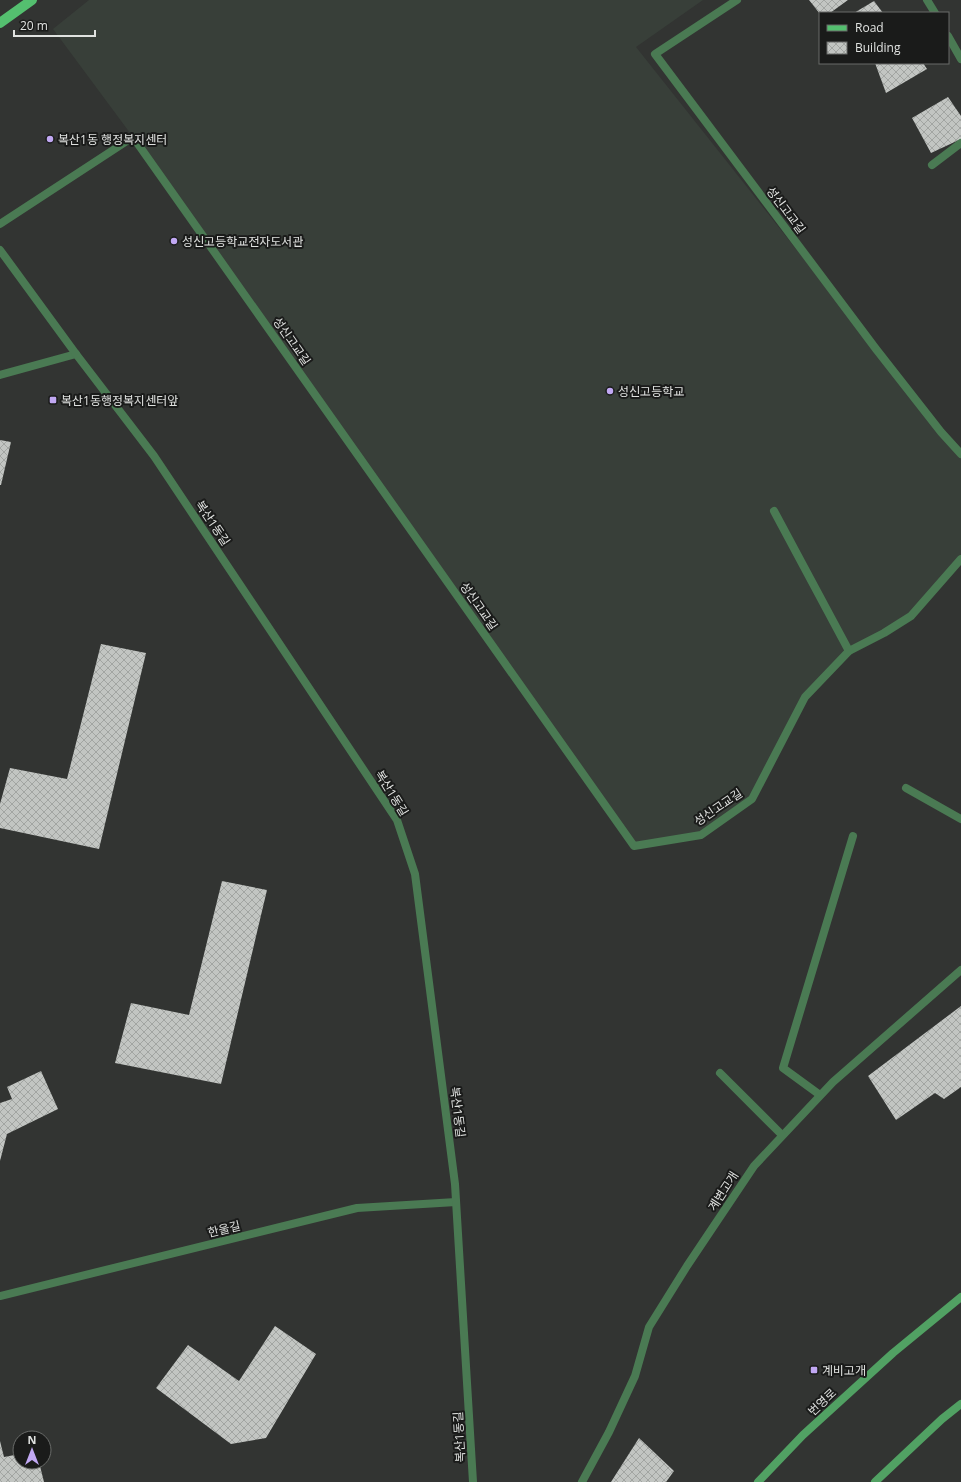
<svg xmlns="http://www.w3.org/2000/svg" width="961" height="1482" font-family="'Open Sans','Noto Sans KR',sans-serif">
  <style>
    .built { fill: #383f39 }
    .building { fill: url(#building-cross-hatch) }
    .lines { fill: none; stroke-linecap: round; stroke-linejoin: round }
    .service { stroke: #4a7a53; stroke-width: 8 }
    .minor { stroke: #4a7a53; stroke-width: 8 }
    .tertiary { stroke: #4a7a53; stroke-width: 8 }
    .secondary { stroke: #51a163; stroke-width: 8 }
    .primary { stroke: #54bf6f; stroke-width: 10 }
    .poi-dot { fill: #c1a8f3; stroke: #1a1b1a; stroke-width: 1.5 }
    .labels { text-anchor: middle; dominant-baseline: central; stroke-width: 4; stroke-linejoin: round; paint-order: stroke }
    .poi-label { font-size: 12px; fill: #e0e2e0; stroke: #1a1b1a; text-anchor: start }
    .street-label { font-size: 12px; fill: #e0e2e0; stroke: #1a1b1a }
  </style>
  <defs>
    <pattern id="building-cross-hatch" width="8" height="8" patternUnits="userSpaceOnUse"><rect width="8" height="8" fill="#c2c5c2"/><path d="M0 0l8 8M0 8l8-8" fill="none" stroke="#a2a5a2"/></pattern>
  </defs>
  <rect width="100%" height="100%" fill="#323432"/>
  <polygon class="built" points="89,0 703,0 636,47 941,432 961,454 961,554 911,616 849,651 805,697 752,799 701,835 634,846 133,137 53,29"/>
  <g class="building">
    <polygon points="809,0 848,0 830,13 820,13 820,14"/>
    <polygon points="874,1 883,13 854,13"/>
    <polygon points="875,63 923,63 927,69 886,93"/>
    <polygon points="948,97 961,116 961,139 931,153 912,118"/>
    <polygon points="0,440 11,442 1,485 0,485"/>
    <polygon points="101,644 146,653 99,849 0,828 0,804 10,768 67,779"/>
    <polygon points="222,881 267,890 221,1084 115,1063 131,1003 189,1015"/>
    <polygon points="961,1006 961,1087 944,1099 935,1093 896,1120 868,1076"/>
    <polygon points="41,1071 58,1109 7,1134 0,1161 0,1103 12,1099 7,1087"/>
    <polygon points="275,1326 316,1354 266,1438 231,1444 156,1388 188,1345 239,1381"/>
    <polygon points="639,1438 674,1471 666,1482 611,1482"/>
    <polygon points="0,1441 4,1457 20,1454 20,1462 39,1462 44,1482 0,1482"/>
  </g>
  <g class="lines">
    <g class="service">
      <polyline points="0,375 76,354"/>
      <polyline points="0,1296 357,1208 456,1202"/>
      <polyline points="582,1482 609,1432 635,1376 649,1327 687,1266 754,1166 833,1082 961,970"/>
    </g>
    <g class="minor">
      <polyline points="737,0 655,54 876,349 941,432 961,454"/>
      <polyline points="932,165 961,143"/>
      <polyline points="0,224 133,137 634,846 701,835 752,799 805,697 849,651 884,633 911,616 961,559"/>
      <polyline points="0,250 76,354 154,456 397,820 415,874 455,1184 473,1482"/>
      <polyline points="774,511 849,651"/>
      <polyline points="906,788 961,819"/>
      <polyline points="720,1073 782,1135"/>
      <polyline points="820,1095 783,1068 853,836"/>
    </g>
    <g class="tertiary">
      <polyline points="927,0 935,13"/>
      <polyline points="948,36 961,59"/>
    </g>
    <g class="secondary">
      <polyline points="758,1482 803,1435 893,1353 961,1297"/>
      <polyline points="875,1482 942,1419 961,1404"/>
    </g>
    <polyline class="primary" points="0,23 32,0"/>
  </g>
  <g class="poi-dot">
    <circle cx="50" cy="139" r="4"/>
    <circle cx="174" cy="241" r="4"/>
    <circle cx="610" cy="391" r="4"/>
    <rect x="49" y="396" width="8" height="8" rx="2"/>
    <rect x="810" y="1366" width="8" height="8" rx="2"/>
  </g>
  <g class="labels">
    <g class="poi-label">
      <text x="58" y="139">복산1동 행정복지센터</text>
      <text x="182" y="241">성신고등학교전자도서관</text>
      <text x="618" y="391">성신고등학교</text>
      <text x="61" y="400">복산1동행정복지센터앞</text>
      <text x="822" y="1370">계비고개</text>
    </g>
    <g class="street-label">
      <text transform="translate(786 210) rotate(53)">성신고교길</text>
      <text transform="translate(292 341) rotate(55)">성신고교길</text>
      <text transform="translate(213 523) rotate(56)">복산1동길</text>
      <text transform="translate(479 606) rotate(55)">성신고교길</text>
      <text transform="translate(392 793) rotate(58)">복산1동길</text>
      <text transform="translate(718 807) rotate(-34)">성신고교길</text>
      <text transform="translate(458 1112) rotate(83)">복산1동길</text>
      <text transform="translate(723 1191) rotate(-57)">계변고개</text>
      <text transform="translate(224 1229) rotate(-14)">한울길</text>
      <text transform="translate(822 1402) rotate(-43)">번영로</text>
      <text transform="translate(459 1437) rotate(-93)">복산1동길</text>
    </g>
  </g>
  <rect x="819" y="12" width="130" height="52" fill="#1a1b1a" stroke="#696b69"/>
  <rect x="827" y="25" width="20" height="6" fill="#54bf6f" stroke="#696b69"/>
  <text x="855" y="32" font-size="12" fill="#e0e2e0">Road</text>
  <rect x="827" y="42" width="20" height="12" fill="url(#building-cross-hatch)" stroke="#696b69"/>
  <text x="855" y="52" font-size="12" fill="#e0e2e0">Building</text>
  <g transform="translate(32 1450)"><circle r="19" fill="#1a1b1a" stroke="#696b69"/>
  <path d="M0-3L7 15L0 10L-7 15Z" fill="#c1a8f3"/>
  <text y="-6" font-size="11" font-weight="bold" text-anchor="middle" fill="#e0e2e0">N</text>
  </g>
  <path d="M14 30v6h81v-6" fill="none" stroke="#e0e2e0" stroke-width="2"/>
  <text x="20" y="30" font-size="12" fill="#e0e2e0" stroke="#1a1b1a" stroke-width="3" paint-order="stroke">20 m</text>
</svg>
